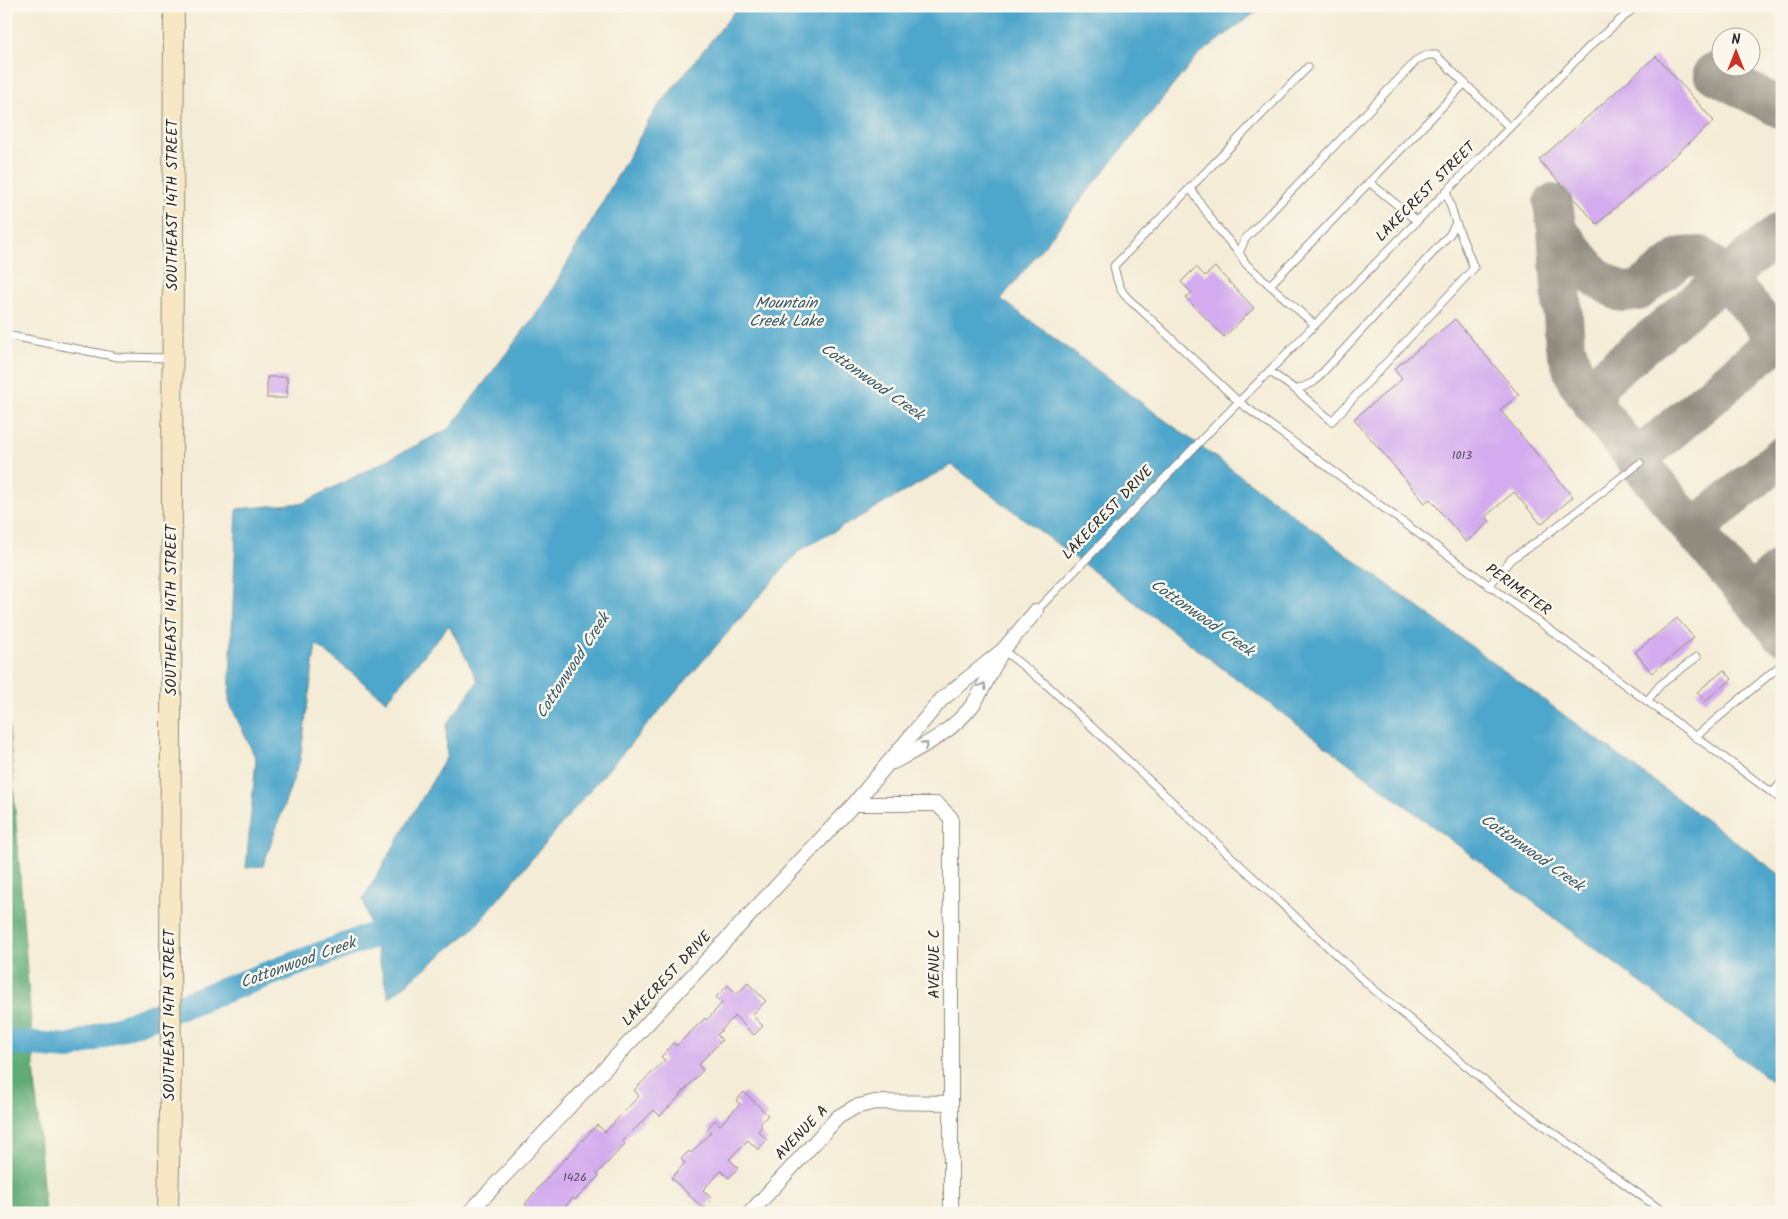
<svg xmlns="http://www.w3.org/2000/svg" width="1788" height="1219" font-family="Kalam,sans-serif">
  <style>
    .forest { fill: #61ac76; stroke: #466c50 }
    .water { fill: #4da6cb; stroke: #3c687b }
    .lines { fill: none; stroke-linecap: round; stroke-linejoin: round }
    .river { stroke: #4da6cb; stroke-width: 26 }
    .taxiway { stroke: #908c80; stroke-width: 40 }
    .building { fill: #d3abee }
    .lane-casing { stroke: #908c80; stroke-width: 9 }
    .street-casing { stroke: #908c80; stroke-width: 16 }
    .secondary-casing { stroke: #908c80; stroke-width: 22 }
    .lane { stroke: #fff; stroke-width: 7 }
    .street { stroke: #fff; stroke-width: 14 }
    .secondary { stroke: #f7e8c3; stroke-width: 20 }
    .oneway { stroke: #a0a0a0 }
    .labels { text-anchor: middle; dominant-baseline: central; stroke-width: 5; stroke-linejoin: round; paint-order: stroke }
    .number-label { font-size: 12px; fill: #554b5c }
    .street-label { font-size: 15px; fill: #2b2b2b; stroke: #fbf7ec }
    .water-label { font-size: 16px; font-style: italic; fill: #395c6b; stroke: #fbf7ec }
  </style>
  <rect width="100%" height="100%" fill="#fbf7ec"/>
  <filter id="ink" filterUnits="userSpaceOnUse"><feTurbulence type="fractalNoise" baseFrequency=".02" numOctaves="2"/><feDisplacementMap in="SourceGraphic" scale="10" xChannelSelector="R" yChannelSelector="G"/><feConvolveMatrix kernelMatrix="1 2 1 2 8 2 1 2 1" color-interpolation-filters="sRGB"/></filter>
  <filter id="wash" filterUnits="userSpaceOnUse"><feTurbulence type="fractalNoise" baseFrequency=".0096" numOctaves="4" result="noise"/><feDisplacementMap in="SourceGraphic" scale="20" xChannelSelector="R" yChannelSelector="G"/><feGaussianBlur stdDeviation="1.12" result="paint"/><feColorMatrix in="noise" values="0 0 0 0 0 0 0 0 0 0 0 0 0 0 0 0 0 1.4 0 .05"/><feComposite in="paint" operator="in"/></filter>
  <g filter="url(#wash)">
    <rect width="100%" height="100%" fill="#f4ecd6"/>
    <polygon class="forest" points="6,687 45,1213 6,1213"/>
    <polygon class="water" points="739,6 1264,6 1197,56 1001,299 1782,876 1782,1089 952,465 799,551 586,795 473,929 389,998 363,899 447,756 446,726 478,681 449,625 386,701 316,644 300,760 263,866 246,868 256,759 229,702 237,509 303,503 450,428 545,302 654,112"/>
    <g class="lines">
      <polyline class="river" points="6,1042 70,1047 401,925 404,920"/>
      <g class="taxiway">
        <polyline points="1713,73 1782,109"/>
        <polyline points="1553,204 1557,230 1595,277 1621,292 1638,291 1682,257 1700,256 1725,278 1782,344"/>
        <polyline points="1557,230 1565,345 1576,379 1594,406"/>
        <polyline points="1782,231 1599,382 1594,406 1693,530 1782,634"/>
        <polyline points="1637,459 1782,336"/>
        <polyline points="1693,530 1782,456"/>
        <polyline points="1750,595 1782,568"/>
      </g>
    </g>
    <g id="blocks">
      <g class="building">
        <polygon points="1656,56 1714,121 1597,224 1539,160"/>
        <polygon points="1196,267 1205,276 1215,267 1254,308 1224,337 1186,298 1192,293 1181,282"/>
        <polygon points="1455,319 1519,395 1500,410 1573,497 1541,524 1514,492 1486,516 1490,522 1466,542 1430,499 1425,503 1354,419 1402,379 1394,369"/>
        <rect x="267" y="377" width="20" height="21"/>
        <polygon points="1677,618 1694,638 1652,673 1635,652"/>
        <polygon points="1724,670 1732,679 1705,701 1697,692"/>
        <polygon points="748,983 766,1001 752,1015 763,1026 754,1035 735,1016 717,1035 722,1040 698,1065 703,1070 677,1099 660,1116 654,1110 623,1141 625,1144 597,1174 599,1176 575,1200 573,1198 559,1213 534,1213 525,1204 547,1178 597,1125 605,1132 639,1096 634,1090 665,1060 661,1057 673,1043 676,1046 705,1018 707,1020 722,1003 716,997 728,985 737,994"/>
        <polygon points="744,1092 768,1115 760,1124 762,1126 758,1131 767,1140 758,1150 748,1140 729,1159 738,1168 729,1178 721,1171 703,1190 712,1199 703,1208 671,1178 685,1163 681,1159 689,1151 691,1153 711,1132 707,1129 715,1120 720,1125 740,1104 736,1101"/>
      </g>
    </g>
  </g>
  <g filter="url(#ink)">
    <use href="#blocks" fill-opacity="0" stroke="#908c80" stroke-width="1"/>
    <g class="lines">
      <defs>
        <g id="lane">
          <polyline points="1621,6 1627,14"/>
          <path d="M1308,67L1114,266C1118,286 1121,295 1138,307L1239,402L1782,800"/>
          <polyline points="1369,182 1417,221"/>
          <polyline points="1190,188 1216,226 1239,253"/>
          <polyline points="1270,285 1465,83"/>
          <polyline points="1315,325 1246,264 1239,253 1245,239 1417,60 1427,55 1436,55 1509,127"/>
          <polyline points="6,335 118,357 171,358"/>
          <polyline points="1269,371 1296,390 1314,382 1450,234 1456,223 1446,191"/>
          <polyline points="1296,390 1332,421 1474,268 1456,223"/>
          <polyline points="1489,586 1511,559 1538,541 1640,463"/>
          <polyline points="1036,611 1214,427 1589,47 1636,6"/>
          <polyline points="1003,650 1047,685 1372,988 1499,1093 1665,1213"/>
          <polyline points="1647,701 1660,685 1697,657"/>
          <polyline points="1695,737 1782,664"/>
          <polyline points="1772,793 1782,782"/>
        </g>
        <g id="street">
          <path d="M893,762C922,747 954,731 974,703C984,688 991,671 1000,655"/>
          <polyline points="854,804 937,804 951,818 951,1213"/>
          <polyline points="469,1213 854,804 941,700 1003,650 1036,611"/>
          <polyline points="750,1213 838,1117 855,1107 875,1102 951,1103"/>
        </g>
        <polyline id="secondary" points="168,1213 171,1059 170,959 174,6"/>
      </defs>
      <use href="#lane" class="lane-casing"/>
      <use href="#street" class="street-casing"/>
      <use href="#secondary" class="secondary-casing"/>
      <use href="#lane" class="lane"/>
      <use href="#street" class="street"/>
      <use href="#secondary" class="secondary"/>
    </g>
    <defs><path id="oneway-chevron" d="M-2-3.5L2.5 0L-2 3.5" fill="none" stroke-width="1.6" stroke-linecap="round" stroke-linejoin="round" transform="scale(1.25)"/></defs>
    <g class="oneway">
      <use href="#oneway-chevron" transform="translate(983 686) rotate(-62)"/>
      <use href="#oneway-chevron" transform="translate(925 745) rotate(-30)"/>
    </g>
  </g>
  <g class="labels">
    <g class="number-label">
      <text x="1462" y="455">1013</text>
      <text x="575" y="1177">1426</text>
    </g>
    <g class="street-label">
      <text transform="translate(1426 192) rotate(-45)">LAKECREST STREET</text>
      <text transform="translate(173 205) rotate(-90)">SOUTHEAST 14TH STREET</text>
      <text transform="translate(1108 513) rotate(-46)">LAKECREST DRIVE</text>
      <text transform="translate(1518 590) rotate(36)">PERIMETER</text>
      <text transform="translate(172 610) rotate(-90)">SOUTHEAST 14TH STREET</text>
      <text transform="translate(935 964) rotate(-90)">AVENUE C</text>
      <text transform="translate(667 979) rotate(-47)">LAKECREST DRIVE</text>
      <text transform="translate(170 1015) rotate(-90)">SOUTHEAST 14TH STREET</text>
      <text transform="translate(802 1133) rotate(-46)">AVENUE A</text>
    </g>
    <g class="water-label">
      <text x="786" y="303">Mountain<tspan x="786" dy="18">Creek Lake</tspan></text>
      <text transform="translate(872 382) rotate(35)">Cottonwood Creek</text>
      <text transform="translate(1202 618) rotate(35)">Cottonwood Creek</text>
      <text transform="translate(573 666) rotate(-57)">Cottonwood Creek</text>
      <text transform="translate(1532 853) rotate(35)">Cottonwood Creek</text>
      <text transform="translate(298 963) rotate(-20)">Cottonwood Creek</text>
    </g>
  </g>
  <rect width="1788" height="1219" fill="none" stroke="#fbf7ec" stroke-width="25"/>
  <g transform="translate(1736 52)"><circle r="24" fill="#fbf7ec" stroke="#a8a59f"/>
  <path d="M0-4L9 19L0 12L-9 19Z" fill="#c8321e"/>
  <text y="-8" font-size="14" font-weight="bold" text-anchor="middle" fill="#2b2b2b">N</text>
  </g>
</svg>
